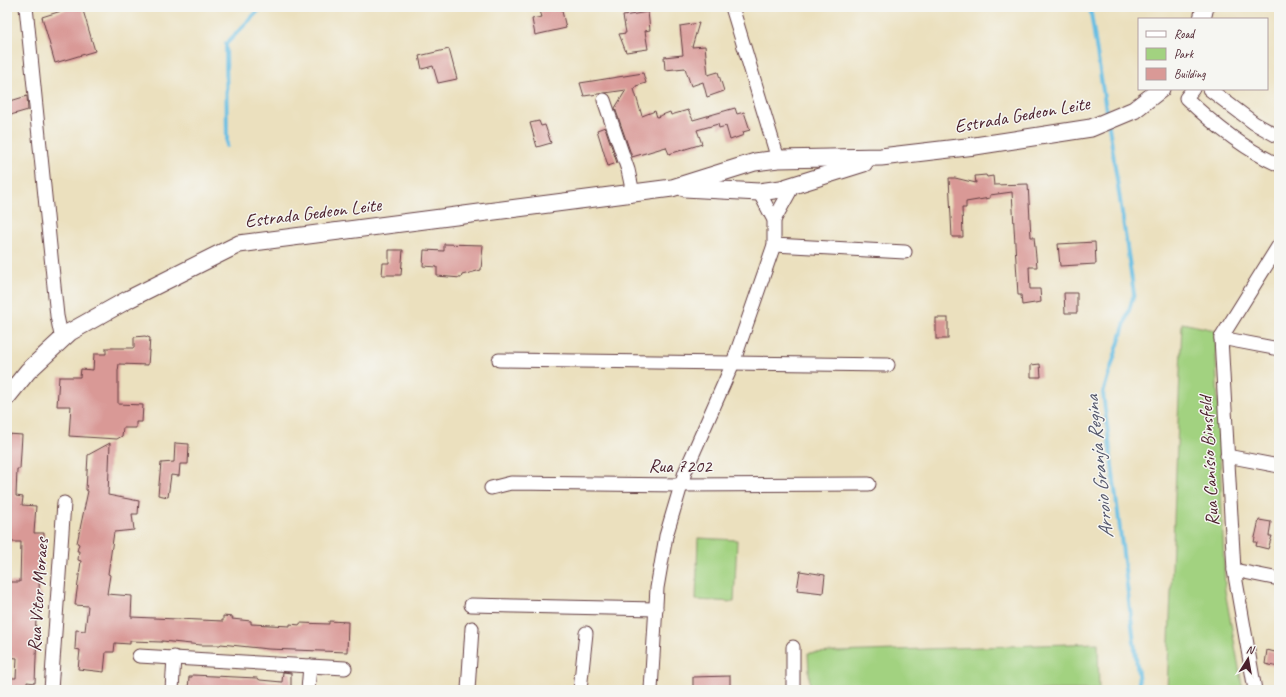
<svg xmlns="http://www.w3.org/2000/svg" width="1286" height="697" font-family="Caveat,sans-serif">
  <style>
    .green { fill: #a2d280; stroke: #767856 }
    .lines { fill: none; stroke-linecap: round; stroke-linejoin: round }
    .stream { stroke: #66bee3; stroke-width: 4 }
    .building { fill: #d99996 }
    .minor-casing { stroke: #623c41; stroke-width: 15 }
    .major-casing { stroke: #623c41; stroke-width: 19 }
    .minor { stroke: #fff; stroke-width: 13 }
    .major { stroke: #fff; stroke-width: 17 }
    .labels { text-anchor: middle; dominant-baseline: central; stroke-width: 3; stroke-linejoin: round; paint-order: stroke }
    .street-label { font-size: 19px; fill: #4a1f2b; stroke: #f6f6f2 }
    .water-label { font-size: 20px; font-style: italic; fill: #54576b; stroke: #f6f6f2 }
  </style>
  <rect width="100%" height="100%" fill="#f6f6f2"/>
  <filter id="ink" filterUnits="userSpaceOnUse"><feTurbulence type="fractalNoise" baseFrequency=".025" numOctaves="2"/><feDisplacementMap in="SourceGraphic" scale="8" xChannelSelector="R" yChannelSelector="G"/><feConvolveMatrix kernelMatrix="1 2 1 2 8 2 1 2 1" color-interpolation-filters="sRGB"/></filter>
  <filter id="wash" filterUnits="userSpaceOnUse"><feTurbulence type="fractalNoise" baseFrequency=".012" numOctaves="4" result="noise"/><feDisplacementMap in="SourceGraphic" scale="16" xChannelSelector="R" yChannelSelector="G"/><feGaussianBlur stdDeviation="0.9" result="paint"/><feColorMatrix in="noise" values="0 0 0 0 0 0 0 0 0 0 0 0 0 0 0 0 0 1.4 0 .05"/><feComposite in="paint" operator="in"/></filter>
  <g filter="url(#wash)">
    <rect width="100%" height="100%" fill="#ebe0be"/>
    <g class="green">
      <polygon points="1182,323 1215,330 1225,591 1243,690 1167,690"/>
      <polygon points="698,538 737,540 734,602 696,600"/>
      <polygon points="1098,643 1099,690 810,690 808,653"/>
    </g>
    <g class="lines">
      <g class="stream">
        <polyline points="1090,7 1107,117"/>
        <polyline points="1109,126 1134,294 1103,393 1140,690"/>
        <polyline points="227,146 226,44 262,7"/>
      </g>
    </g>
    <g id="blocks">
      <g class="building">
        <polygon points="74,7 82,7 95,51 55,63 42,17"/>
        <polygon points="561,7 566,28 535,35 532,19 542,17 540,11"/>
        <polygon points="648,12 650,30 645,31 648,49 626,52 619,34 626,33 623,16"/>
        <polygon points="699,23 692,47 705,46 708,75 718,72 724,91 707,97 703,82 691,86 685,68 665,70 664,57 683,55 680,26"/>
        <polygon points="449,49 457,79 438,83 433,66 422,69 419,56"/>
        <polygon points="643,73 646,83 636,86 636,88 634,89 642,116 655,111 657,117 670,112 671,115 688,110 693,120 735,108 737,114 744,112 750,130 743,132 744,135 730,140 726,126 719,128 718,124 697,130 702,144 669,154 666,147 632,157 615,108 626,90 584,96 580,83"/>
        <polygon points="27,96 28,110 7,116 7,102"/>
        <polygon points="539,121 541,126 545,125 551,143 537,147 530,123"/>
        <polygon points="605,127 617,163 608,166 597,130"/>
        <polygon points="986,175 987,177 993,176 994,185 1028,184 1031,237 1034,237 1037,267 1029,267 1030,289 1040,289 1041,302 1022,305 1021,295 1018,295 1012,192 990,195 990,198 966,202 966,208 962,208 963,237 952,237 949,178 955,178 976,183 975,176"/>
        <polygon points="1095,242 1096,264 1060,266 1058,244"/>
        <polygon points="444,244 483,245 481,270 462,275 461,278 437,276 437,267 423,266 424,250 444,251"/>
        <polygon points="389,250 403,250 401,275 382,275 383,263 389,263"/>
        <polygon points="1064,293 1077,293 1077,313 1065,313"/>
        <rect x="936" y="318" width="12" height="21"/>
        <polygon points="145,336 150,338 148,365 119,364 118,371 118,404 143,405 142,422 136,422 136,428 123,428 122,436 117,439 69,436 71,406 57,406 59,377 80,377 81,369 93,370 94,354 106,354 106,348 134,348 134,337"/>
        <polygon points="1040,364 1041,377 1031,377 1031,365"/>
        <polygon points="8,434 22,435 20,469 17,469 16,496 23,497 22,505 36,506 34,533 44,533 43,551 40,551 39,593 42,593 41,609 37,608 35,633 37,633 35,683 27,682 27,690 7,690 7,678 16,678 17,658 7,657 7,582 20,582 21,542 7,542"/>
        <polygon points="110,443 108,495 139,501 138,514 132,514 134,530 114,532 108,574 110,575 107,594 132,596 131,617 223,621 223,616 233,617 232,619 251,621 251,624 290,626 290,624 300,625 300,623 329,624 329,621 348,622 347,652 268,649 221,644 220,645 201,645 162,641 162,642 130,641 130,644 115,643 114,652 106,652 104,672 78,669 80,650 75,649 76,630 85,631 88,606 75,605 81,561 78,560 79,551 77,551 79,544 77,543 88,491 86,490 88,455"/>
        <polygon points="175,443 189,444 188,464 180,464 179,476 171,475 168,497 158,495 161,463 174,462"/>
        <polygon points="1259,520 1271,522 1269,536 1272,536 1268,549 1256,546 1257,542 1254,542"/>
        <polygon points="800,571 825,575 823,593 797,590"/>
        <polygon points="1267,650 1279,653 1279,667 1265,664"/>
        <polygon points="283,672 291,673 291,690 188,690 189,677 192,677 192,675 257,678 260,680 282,682"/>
        <polygon points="730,676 730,690 693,690 693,677"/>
      </g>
    </g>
  </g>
  <g filter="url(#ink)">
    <use href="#blocks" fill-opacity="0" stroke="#623c41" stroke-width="1"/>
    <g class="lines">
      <defs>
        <g id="minor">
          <polyline points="26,7 57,316 62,340"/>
          <polyline points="732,7 778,159"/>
          <path d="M1193,89L1186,98C1213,124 1244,149 1279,165"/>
          <polyline points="1209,89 1254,123 1279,137"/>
          <polyline points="604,100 628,170 633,193"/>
          <polyline points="774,220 794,184"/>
          <polyline points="774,245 905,252"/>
          <polyline points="1221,338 1279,349"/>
          <polyline points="499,360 888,365"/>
          <polyline points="1227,456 1279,466"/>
          <polyline points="491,488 511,483 681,485 869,484"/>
          <polyline points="1234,570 1279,579"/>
          <polyline points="471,605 656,609"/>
          <polyline points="793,647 793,690"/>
          <polyline points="139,656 345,668"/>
          <polyline points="51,690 64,503"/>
          <polyline points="172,690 174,657"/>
          <polyline points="308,690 310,666"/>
          <polyline points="468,690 472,628"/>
          <polyline points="580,690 586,633"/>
          <polyline points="651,690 657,588 666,536 685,472 733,363 774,245 774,220 759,192"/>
          <polyline points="1255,690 1234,570 1221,338 1279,245"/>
        </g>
        <g id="major">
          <polyline points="1202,19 1205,7"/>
          <polyline points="684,188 759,192 781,189 864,163"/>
          <polyline points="7,397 28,371 70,332 129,299 239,244 672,188 755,162 778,159 881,157 975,146 1091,128 1134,110 1161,89"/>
        </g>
      </defs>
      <use href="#minor" class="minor-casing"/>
      <use href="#major" class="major-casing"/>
      <use href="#minor" class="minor"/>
      <use href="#major" class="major"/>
    </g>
  </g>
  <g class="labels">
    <g class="street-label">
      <text transform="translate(1022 115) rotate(-10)">Estrada Gedeon Leite</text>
      <text transform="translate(313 213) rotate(-7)">Estrada Gedeon Leite</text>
      <text transform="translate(1209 461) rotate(-93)">Rua Canísio Binsfeld</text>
      <text x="680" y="466">Rua 7202</text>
      <text transform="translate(38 595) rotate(-86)">Rua Vitor Moraes</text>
    </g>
    <g class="water-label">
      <text transform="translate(1099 467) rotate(-96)">Arroio Granja Regina</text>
    </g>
  </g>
  <rect width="1286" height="697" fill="none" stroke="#f6f6f2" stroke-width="24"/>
  <rect x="1138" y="18" width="130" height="72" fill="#f6f6f2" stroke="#b1a0a2"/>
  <rect x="1146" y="31" width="20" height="6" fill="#ffffff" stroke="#b1a0a2"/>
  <text x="1174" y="38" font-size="12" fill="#4a1f2b">Road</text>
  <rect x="1146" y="48" width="20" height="12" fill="#a2d280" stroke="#b1a0a2"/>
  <text x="1174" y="58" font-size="12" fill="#4a1f2b">Park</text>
  <rect x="1146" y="68" width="20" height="12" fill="#d99996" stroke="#b1a0a2"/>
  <text x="1174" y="78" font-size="12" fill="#4a1f2b">Building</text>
  <g transform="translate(1248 659) rotate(11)" stroke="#f6f6f2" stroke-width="3" paint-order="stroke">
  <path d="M0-3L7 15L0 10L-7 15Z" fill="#4a1f2b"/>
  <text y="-6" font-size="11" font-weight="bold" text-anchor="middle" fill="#4a1f2b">N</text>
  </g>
</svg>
